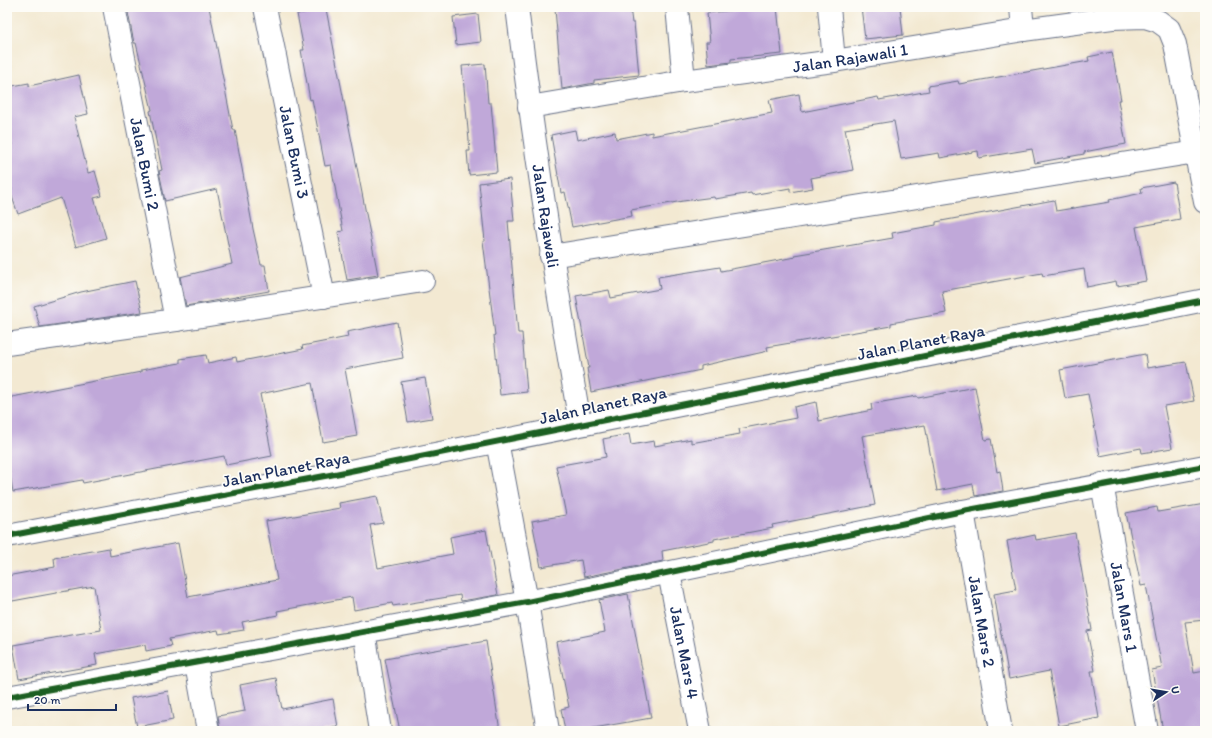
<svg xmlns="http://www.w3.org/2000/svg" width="1212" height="738" font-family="Itim,sans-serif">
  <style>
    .building { fill: #c0a8d9 }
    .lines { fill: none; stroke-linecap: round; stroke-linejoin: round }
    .minor-casing { stroke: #677087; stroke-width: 24 }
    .minor { stroke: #fff; stroke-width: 22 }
    .cycleway-casing { stroke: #fdfcf7; stroke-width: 8 }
    .cycleway { stroke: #1b5e20; stroke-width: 6 }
    .labels { text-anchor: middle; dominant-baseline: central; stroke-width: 3.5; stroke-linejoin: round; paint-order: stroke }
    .street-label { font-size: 17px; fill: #1b2f5e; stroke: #fdfcf7 }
  </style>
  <rect width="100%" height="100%" fill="#fdfcf7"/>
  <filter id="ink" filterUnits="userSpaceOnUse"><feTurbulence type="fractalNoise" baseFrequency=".025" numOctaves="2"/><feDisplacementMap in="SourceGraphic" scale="8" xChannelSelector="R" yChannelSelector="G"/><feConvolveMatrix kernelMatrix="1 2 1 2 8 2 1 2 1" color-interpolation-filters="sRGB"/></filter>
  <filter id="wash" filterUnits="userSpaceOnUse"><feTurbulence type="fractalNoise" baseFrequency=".012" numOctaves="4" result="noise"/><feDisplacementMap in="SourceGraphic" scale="16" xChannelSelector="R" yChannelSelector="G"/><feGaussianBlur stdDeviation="0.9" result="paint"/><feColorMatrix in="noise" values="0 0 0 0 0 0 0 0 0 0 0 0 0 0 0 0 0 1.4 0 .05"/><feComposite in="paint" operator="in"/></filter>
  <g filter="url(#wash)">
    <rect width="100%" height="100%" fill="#f3e9d2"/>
    <g id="blocks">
      <g class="building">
        <polygon points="127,7 209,7 233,130 235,130 253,229 261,265 265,265 269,291 186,306 180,277 232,264 217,189 165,201 159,171 162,170 150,111 152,110 136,43 134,43"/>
        <polygon points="575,7 630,7 632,23 634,23 639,75 594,80 594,83 562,89 555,9"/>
        <polygon points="766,7 777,7 782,54 731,59 731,62 708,65 706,42 710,42 707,13"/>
        <polygon points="861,7 900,7 903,35 865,39"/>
        <polygon points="326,9 378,275 347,280 338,232 343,231 331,165 325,166 312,99 310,100 301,50 304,50 297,14"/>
        <polygon points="478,14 481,42 456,45 453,17"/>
        <polygon points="1112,52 1121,100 1118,100 1126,144 1084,152 1084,154 1035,163 1032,149 979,158 978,151 940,158 939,153 901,159 894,121 845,129 853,170 811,178 813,188 790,192 790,188 752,195 751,193 715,199 714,197 683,201 631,210 632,216 572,227 565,192 561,193 551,135 575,130 577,140 615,132 616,139 652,132 652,136 772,113 769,100 799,94 802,112 878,97 879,100 929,91 928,86 958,81 959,84 1089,61 1088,57"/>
        <polygon points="485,64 488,103 491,103 497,172 469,175 467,151 470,151 462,66"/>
        <polygon points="79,75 88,114 74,117 88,173 95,171 102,196 94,198 106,238 76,247 61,198 18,214 10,191 12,190 7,169 7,146 12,145 7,119 7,87 29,83 29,86"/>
        <polygon points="510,179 514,221 508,221 512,267 518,333 522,333 527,392 500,395 494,335 495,335 483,241 485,241 479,183"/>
        <polygon points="1174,182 1180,219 1136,227 1146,281 1117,286 1116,281 1087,287 1084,269 1043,276 1042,273 942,291 946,313 891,323 891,326 767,347 768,351 701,366 701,370 591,392 587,368 589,368 576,296 609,290 611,298 660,289 658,277 720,267 721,271 795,257 794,255 824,250 893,238 892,233 936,225 936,222 1054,200 1056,211 1110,202 1109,200 1142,193 1141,188"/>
        <polygon points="135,281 142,312 40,327 34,306 81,292"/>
        <polygon points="397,322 403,358 345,369 357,436 323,442 312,383 260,394 272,456 226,465 224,456 83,483 82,480 13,492 7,457 7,398 141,372 141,370 180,363 180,359 206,355 208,363 236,357 237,362 303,349 302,346 348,337 347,332"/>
        <polygon points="1145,354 1147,368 1186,362 1194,401 1164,406 1172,448 1142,453 1141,448 1100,456 1088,394 1065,398 1060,370"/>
        <polygon points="425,378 432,418 408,422 401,382"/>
        <polygon points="975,387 985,440 991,439 997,472 1000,471 1003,491 975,496 973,484 937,491 925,425 862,436 875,505 772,525 773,528 714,539 714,541 662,551 663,561 584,577 581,560 541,567 532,521 566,515 556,466 606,457 603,439 629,434 631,445 654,441 655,446 691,439 691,443 740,434 739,429 796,418 794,407 816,402 819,421 872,410 871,404 917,396 918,398"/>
        <polygon points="377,496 383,523 370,525 378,568 453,554 450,537 486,530 498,595 461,601 460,595 393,606 392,603 354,610 352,597 277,611 278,615 242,622 244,630 219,634 218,630 169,639 171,646 146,651 145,645 95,654 97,665 19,679 13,645 101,630 94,586 7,602 7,576 55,567 54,558 109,548 110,556 178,543 188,597 277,580 266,521 340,508 339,503"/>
        <polygon points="1205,504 1205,620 1185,622 1194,673 1205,671 1205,731 1163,731 1152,670 1162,668 1146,585 1141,586 1126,513 1157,507 1158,512"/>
        <polygon points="1075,533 1092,630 1087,631 1095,671 1091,671 1099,718 1059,726 1049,671 1009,679 994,594 1016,590 1007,541 1035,535 1036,540"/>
        <polygon points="628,594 651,718 588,729 588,731 565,731 561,709 569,707 556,642 605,632 599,600"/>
        <polygon points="486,641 500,731 400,731 385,659"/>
        <polygon points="276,678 282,709 333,699 338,727 317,731 220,731 218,716 245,711 240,685"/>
        <polygon points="168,691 173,720 137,727 131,698"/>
      </g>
    </g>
  </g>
  <g filter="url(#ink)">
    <use href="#blocks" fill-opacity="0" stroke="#677087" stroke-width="1"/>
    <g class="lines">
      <defs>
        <g id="minor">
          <path id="s1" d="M114,7L176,320"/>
          <path id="s2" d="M265,7L324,297"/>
          <path id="s3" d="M517,7C534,147 556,285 580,423"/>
          <polyline points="677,7 684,81"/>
          <polyline points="829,7 834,61"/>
          <polyline points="1021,7 1023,30"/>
          <path id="s4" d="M529,107L684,81L834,61L1023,30L1112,18L1145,17L1158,21L1169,29L1175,44L1205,202"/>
          <polyline points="551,256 1196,152"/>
          <polyline points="7,344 176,320 423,281"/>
          <polyline points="497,441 527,602 548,731"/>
          <path id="s5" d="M1102,484L1147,731"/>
          <path id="s6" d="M963,511L1001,731"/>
          <polyline points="7,536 330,475 1205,300"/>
          <path id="s7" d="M669,573L700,731"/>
          <polyline points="364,631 380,731"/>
          <polyline points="196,664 208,731"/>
          <polyline points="7,697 527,602 963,511 1205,466"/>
        </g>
      </defs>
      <use href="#minor" class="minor-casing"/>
      <use href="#minor" class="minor"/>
      <defs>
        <g id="cycleway">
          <polyline points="7,536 330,475 1205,300"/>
          <polyline points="7,697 527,602 963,511 1205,466"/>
        </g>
      </defs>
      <use href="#cycleway" class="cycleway-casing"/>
      <use href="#cycleway" class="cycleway"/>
    </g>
  </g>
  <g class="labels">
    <g class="street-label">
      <text stroke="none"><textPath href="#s4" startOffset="325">Jalan Rajawali 1</textPath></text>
      <text stroke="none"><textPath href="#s2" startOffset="148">Jalan Bumi 3</textPath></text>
      <text stroke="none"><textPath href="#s1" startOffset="160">Jalan Bumi 2</textPath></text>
      <text stroke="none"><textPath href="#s3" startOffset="211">Jalan Rajawali</textPath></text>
      <text transform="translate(921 342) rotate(-11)">Jalan Planet Raya</text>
      <text transform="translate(603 405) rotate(-12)">Jalan Planet Raya</text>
      <text transform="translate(286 469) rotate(-11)">Jalan Planet Raya</text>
      <text stroke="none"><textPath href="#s5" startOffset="125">Jalan Mars 1</textPath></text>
      <text stroke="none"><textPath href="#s6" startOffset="112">Jalan Mars 2</textPath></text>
      <text stroke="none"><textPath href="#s7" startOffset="81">Jalan Mars 4</textPath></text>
    </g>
  </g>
  <rect width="1212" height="738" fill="none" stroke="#fdfcf7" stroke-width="24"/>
  <g transform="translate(1166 692) rotate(78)" stroke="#fdfcf7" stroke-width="3" paint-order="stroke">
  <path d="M0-3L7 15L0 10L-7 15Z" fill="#1b2f5e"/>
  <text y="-6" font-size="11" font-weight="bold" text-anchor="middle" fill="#1b2f5e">U</text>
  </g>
  <path d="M28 704v6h88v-6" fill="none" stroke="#1b2f5e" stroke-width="2"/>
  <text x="34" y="704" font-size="12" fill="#1b2f5e" stroke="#fdfcf7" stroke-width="3" paint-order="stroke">20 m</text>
</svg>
